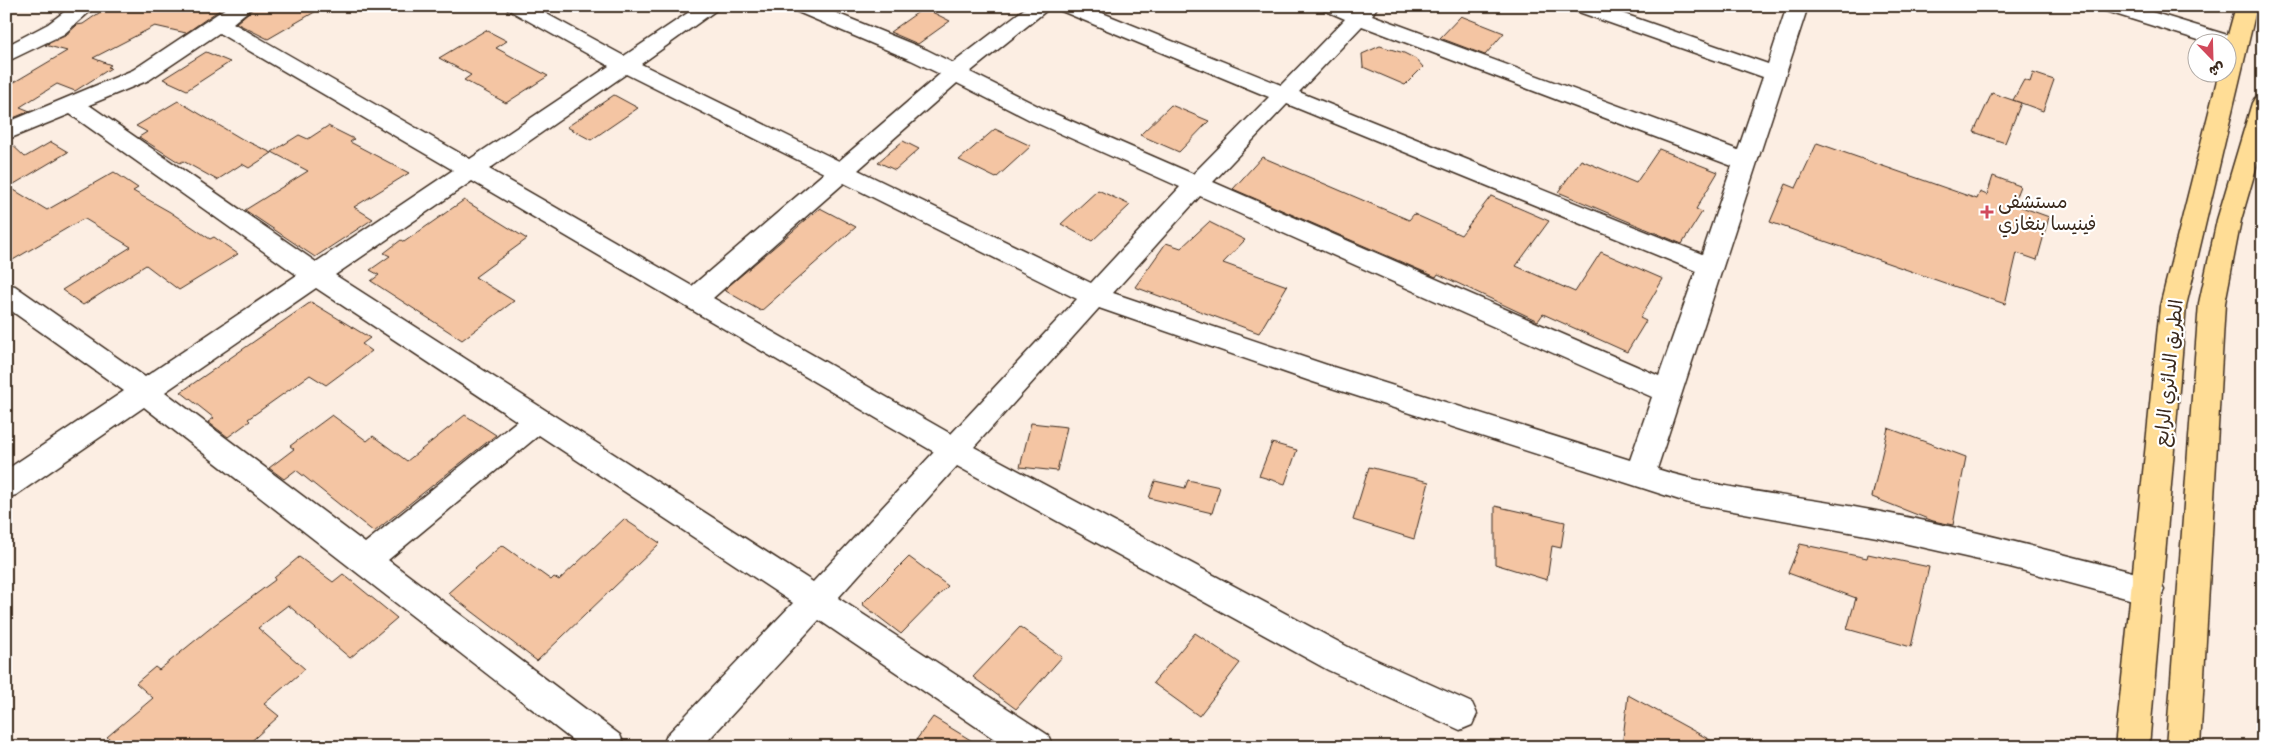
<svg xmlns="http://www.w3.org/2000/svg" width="2269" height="753" font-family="'Patrick Hand','Playpen Sans Arabic',sans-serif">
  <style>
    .building { fill: #f4c5a3; stroke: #3b2a1e }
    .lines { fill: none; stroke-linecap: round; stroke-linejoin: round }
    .minor-casing { stroke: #3b2a1e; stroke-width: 3 }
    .major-casing { stroke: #3b2a1e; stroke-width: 3 }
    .minor { fill: #fff; fill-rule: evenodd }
    .major { fill: #ffdd96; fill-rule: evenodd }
    .poi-dot { fill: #d1495b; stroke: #fff; stroke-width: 2 }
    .labels { text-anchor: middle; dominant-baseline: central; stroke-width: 4.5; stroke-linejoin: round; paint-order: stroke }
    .poi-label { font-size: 19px; fill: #3b2a1e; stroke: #fff; text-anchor: start }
    .street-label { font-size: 19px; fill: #3b2a1e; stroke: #fff }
  </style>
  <rect width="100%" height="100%" fill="#fceee3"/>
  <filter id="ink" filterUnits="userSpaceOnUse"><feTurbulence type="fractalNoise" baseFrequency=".02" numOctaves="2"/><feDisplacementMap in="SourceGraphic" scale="10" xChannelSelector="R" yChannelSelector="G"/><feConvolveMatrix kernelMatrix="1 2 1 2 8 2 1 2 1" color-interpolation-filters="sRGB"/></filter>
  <g filter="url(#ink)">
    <g class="building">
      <polygon points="109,6 225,6 186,33 155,26 93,58 111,65 108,67 111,68 75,91 57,84 20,107 30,111 6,121 6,87 67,51 45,45 65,36 77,25 83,24"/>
      <polygon points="256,6 325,6 268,39 236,23"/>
      <polygon points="924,8 950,21 918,44 890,32"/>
      <polygon points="1461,16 1504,33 1485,55 1440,38"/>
      <polygon points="486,30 507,41 496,48 548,76 506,103 464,80 471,75 439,58"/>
      <polygon points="1380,46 1404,53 1416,59 1423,67 1405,85 1363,67 1362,54"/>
      <polygon points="206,52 230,62 187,90 163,79"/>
      <polygon points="2033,73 2054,80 2043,111 2013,100 2024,80 2030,82"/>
      <polygon points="1992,93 2021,103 2005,143 1974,132"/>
      <polygon points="614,95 638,108 591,140 567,127"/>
      <polygon points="178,101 242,139 272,153 249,168 242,164 217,180 183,161 180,163 139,137 147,132 136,126"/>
      <polygon points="1171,105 1209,121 1179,152 1140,135"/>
      <polygon points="328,126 354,139 350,142 409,173 354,207 373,219 315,257 245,210 308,171 272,152 299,135 308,139"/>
      <polygon points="995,129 1031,146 996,178 959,160"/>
      <polygon points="8,141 25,157 51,142 68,152 9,187 47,210 114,172 138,188 133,191 170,212 210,239 214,237 238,254 179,290 146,265 83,305 62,290 131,247 85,219 81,220 6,264"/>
      <polygon points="903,141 919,149 895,170 878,162"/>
      <polygon points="1817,143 1977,199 1980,192 1987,195 1993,176 2020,186 2013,204 2049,217 2037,260 2017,253 2005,304 1770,222 1786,184 1796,188"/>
      <polygon points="1659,149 1718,172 1696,209 1702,212 1682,244 1558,192 1581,160 1636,183"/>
      <polygon points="1262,157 1409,220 1414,214 1461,235 1491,196 1549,221 1516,266 1575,292 1601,252 1663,279 1640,318 1646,321 1627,352 1543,314 1538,321 1438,274 1436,277 1233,189"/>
      <polygon points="1098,190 1130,205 1092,241 1061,224"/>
      <polygon points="464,200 527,239 475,277 514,301 462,340 371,281 379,275 370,270 390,256 384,253 401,240 404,242"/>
      <polygon points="820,208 856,227 761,311 724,290"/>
      <polygon points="1209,222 1245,240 1223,263 1287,286 1259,333 1135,287 1166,243 1181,248"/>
      <polygon points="311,302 370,338 362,344 372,351 326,385 310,375 248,419 250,421 228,437 208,422 214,418 181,392"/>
      <polygon points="332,415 367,441 373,436 407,461 465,415 496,435 374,532 296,470 284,479 269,468 294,449 290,446"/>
      <polygon points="1031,423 1067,427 1057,471 1020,467"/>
      <polygon points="1888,428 1966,457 1953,525 1933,521 1872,497"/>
      <polygon points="1272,443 1297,450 1285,484 1259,476"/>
      <polygon points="1369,467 1429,482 1414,539 1353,520"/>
      <polygon points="1188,480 1220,487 1212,513 1149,498 1155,481 1185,488"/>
      <polygon points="1495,506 1565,522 1561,548 1552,546 1547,580 1495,564"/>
      <polygon points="624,519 660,543 537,661 448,593 502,545 551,580 554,577 559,580"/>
      <polygon points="1800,544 1867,558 1868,554 1929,567 1911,647 1847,629 1856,598 1788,573"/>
      <polygon points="299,557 333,582 343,574 397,618 350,658 288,605 258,628 305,669 264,704 279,716 245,747 119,747 107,737 153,698 136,683 155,667 159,670 213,626 275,580 274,578"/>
      <polygon points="909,557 948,586 901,634 862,604"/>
      <polygon points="1020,627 1062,657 1016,709 973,677"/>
      <polygon points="1195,633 1240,663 1199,716 1153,683"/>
      <polygon points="1628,695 1723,747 1622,747"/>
      <polygon points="933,717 982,747 911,747"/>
    </g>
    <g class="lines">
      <defs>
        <g id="minor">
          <polygon points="72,6 96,6 64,34 6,62 6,46 48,24"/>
          <path d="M229,6H254L233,23L470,159L609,66L509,10L506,6H532L624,56L698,6H722L641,64L839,161L940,74L911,60L793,10L790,6H819L927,50L953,63L1028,6H1052L970,72L1046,110L1193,174L1269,97L1059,10L1056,6H1085L1281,85L1345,19L1324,10L1321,6L1355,8L1378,6L1372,15L1738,150L1763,77L1573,10L1570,6H1601L1768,64L1787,6H1808L1657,469C1727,491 1803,497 1876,511C1967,528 2058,553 2148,576L2159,580L2164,590L2159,600L2148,604L2010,567L1877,537L1689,503L1310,381L1099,308L974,447L1350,648L1472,703L1477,714L1472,725L1460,730L1328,670L957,466L838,598L1048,735L1053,747H1006L819,620L702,747H662L667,735L793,603L539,435L388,560L620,735L625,747H581L144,407L16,495L6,498V470L124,391L6,307V284L15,286L145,377L297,275L70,114L6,140V123L133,70ZM1362,26L1732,166L1702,254L1299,92ZM219,33L453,170L316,262L89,105L149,80ZM626,74L824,173L692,286L489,169ZM957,83L1030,120L1180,187L1091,283L858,170ZM1287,104L1696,271L1659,376L1213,182ZM472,181L934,452L813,582L335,275ZM844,183L1077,299L951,434L713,298ZM1200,196L1652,397L1630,460L1327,365L1113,293ZM316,288L517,421L365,543L165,392Z"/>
          <polygon points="2099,6 2132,6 2234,37 2237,42 2234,47 2226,48 2226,42 2205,42 2102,10"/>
        </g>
        <g id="major">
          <polygon points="2236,6 2257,6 2186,306 2149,747 2115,747 2160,306 2219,72 2226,72 2226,42"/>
          <polygon points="2263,96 2263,144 2241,220 2225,303 2200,747 2166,747 2199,303 2217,220 2252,103 2255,98"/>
        </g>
      </defs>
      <use href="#minor" class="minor-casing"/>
      <use href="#major" class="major-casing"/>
      <use href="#minor" class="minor"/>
      <use href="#major" class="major"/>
    </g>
  </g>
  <path class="poi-dot" d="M1984.5 204.5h5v5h5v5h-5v5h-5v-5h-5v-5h5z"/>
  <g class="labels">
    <g class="poi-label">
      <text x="1998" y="201">مستشفى<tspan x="1998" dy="22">فينيسا بنغازي</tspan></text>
    </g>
    <g class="street-label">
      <text transform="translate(2168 373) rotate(-84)">الطريق الدائري الرابع</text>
    </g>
  </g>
  <rect width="2269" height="753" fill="none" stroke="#fff" stroke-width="25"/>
  <rect x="12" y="12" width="2244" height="728" fill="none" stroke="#3b2a1e" stroke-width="2" filter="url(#ink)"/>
  <g transform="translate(2212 58) rotate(157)"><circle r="24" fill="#ffffff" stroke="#b1aaa5"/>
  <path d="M0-4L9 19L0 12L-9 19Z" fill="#d1495b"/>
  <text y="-8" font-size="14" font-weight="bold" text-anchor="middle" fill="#3b2a1e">ش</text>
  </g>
</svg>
